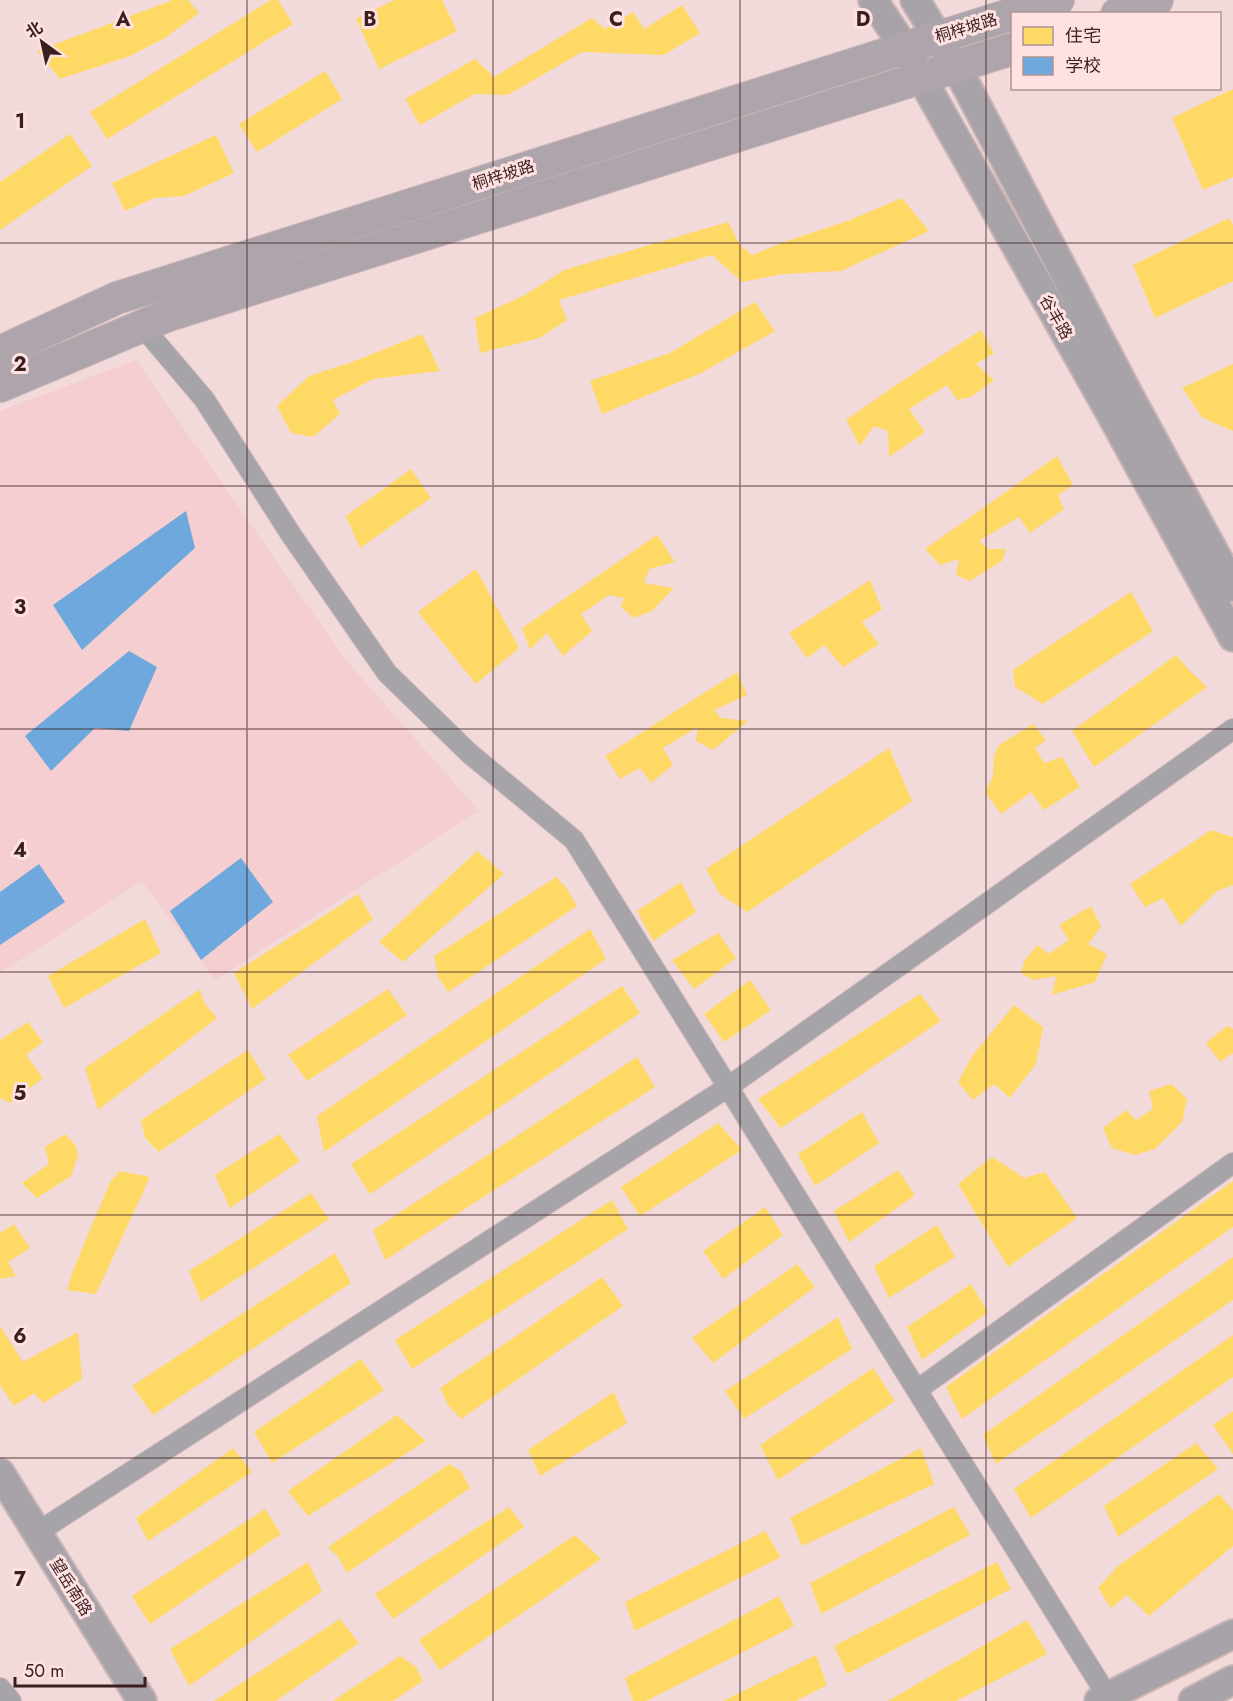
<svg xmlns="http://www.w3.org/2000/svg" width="1233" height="1701" font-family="Jost,'Noto Sans SC',sans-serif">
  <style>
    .built { fill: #f4ced0 }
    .homes { fill: #ffd966 }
    .schools { fill: #6fa8dc }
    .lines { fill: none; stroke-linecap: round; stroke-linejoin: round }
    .street-casing { stroke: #ccb6b7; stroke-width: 22 }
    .secondary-casing { stroke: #ccb6b7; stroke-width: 32 }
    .primary-casing { stroke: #ccb6b7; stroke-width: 34 }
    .street { stroke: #a6a4a9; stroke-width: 20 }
    .secondary { stroke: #a7a3a8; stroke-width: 28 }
    .primary { stroke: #ada5ab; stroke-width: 32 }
    .grid { fill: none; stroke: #3a1f21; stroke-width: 1.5; stroke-opacity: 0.55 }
    .labels { text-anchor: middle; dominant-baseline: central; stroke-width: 6; stroke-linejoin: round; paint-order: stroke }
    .street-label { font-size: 16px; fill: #3a1f21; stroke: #ffe1e2 }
    .grid-label { font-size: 20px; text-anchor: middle; font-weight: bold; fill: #3a1f21; stroke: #ffe1e2; stroke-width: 6; stroke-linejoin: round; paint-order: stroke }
  </style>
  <rect width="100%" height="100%" fill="#f2dadb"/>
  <polygon class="built" points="136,360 345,659 479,811 215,980 142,881 0,973 0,411"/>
  <g class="homes">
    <polygon points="173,0 188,0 199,13 165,38 130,56 60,79 37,51"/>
    <polygon points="271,0 278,0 293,24 107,139 90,112"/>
    <polygon points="394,0 442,0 457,31 379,69 356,19"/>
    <polygon points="682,5 700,33 664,55 582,52 508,95 475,94 420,125 405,99 475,59 494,77 592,18 605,29 633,12 644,29"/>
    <polygon points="325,71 342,99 257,152 239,124"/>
    <polygon points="1233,89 1233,177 1203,190 1172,118"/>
    <polygon points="70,134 92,166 0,230 0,182"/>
    <polygon points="216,135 234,173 184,196 155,198 125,211 112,183"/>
    <polygon points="902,198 929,231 841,271 783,274 742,282 712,255 559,300 567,320 539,338 480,353 475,318 525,295 564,270 728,222 740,245 752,255 784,242 850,220"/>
    <polygon points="1229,218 1233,225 1233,281 1155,318 1133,265"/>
    <polygon points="755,302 775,331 701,373 602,414 590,381 670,353"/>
    <polygon points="981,330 994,353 976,364 994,380 971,397 957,400 947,385 909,409 925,432 889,457 888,431 874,426 860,446 846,420 896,385"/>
    <polygon points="422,334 440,371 373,379 333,400 340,414 313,437 291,433 277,406 309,376 352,362"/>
    <polygon points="1233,364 1233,431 1203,418 1182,388"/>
    <polygon points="1057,456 1073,485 1058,495 1064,509 1030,533 1019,517 979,541 989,549 1006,549 1002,561 970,581 956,575 959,559 940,565 925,549"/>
    <polygon points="411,469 431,498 360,548 346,516"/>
    <polygon points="657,535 675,562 649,569 644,583 674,588 652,611 634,618 621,607 624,598 609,595 581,614 592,631 563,656 547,633 530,649 522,628"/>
    <polygon points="476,569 519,648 476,684 418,612"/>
    <polygon points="870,580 882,609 862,622 879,644 843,667 824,645 807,658 789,633"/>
    <polygon points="1131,592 1153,631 1043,704 1015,687 1013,670"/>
    <polygon points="1176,655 1190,671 1207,687 1094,767 1072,731"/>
    <polygon points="737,672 747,695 714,710 721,718 748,721 713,750 696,741 698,727 663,748 673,765 651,783 640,768 620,779 605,756"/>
    <polygon points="1033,724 1046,740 1035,748 1044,763 1062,757 1080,787 1044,810 1031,792 1001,814 985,792 993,777 994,756 999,745"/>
    <polygon points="889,748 912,801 747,912 720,894 706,869"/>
    <polygon points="1211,830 1233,837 1233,885 1217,891 1181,926 1163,898 1145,907 1130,884"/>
    <polygon points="477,851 504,874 403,962 379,942"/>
    <polygon points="556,877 566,887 577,906 448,992 438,977 434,956"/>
    <polygon points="681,882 696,912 653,941 637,911"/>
    <polygon points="358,894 373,919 252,1009 234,973"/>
    <polygon points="1091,906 1101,927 1088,944 1107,954 1095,982 1052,995 1056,976 1033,980 1021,973 1025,960 1037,945 1049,954 1069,940 1059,925"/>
    <polygon points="145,919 161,953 64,1008 48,976"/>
    <polygon points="590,929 606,959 324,1152 317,1116"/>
    <polygon points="718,933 736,958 694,989 672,960"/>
    <polygon points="750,980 771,1010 724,1042 704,1014"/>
    <polygon points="622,986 640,1013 370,1194 351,1164"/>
    <polygon points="200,989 204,1003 217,1018 98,1110 85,1068"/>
    <polygon points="388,989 407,1015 307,1081 288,1055"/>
    <polygon points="920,994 941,1021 781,1128 758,1099"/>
    <polygon points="1014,1005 1043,1027 1036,1064 1010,1098 994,1084 973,1100 958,1082 972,1056"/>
    <polygon points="28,1022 43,1042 26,1055 43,1078 10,1103 0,1098 0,1040"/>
    <polygon points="1227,1026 1233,1029 1233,1053 1220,1062 1206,1043"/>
    <polygon points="248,1050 266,1079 159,1152 145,1138 141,1120"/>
    <polygon points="637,1057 655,1087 385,1260 373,1230"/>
    <polygon points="1172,1084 1187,1099 1182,1122 1155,1149 1135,1155 1112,1148 1103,1128 1126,1110 1136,1120 1153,1109 1149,1091"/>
    <polygon points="862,1112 879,1143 815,1186 798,1154"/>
    <polygon points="718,1123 742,1150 640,1216 621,1187"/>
    <polygon points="65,1134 76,1146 78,1156 71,1176 37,1198 22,1183 49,1164 45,1147"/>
    <polygon points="279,1134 300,1161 230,1208 215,1175"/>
    <polygon points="992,1157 1024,1178 1045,1172 1077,1218 1008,1267 958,1184"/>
    <polygon points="898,1170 915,1195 849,1242 834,1211"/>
    <polygon points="120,1171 150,1177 96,1294 67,1290 72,1273 110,1182"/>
    <polygon points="1233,1181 1233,1227 962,1419 946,1387"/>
    <polygon points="311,1193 329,1219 201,1302 189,1271"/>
    <polygon points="612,1200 628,1229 412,1369 395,1340"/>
    <polygon points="765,1207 783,1235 723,1279 703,1251"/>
    <polygon points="14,1224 30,1248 8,1262 16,1276 0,1279 0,1233"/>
    <polygon points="937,1225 955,1257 889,1298 874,1266"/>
    <polygon points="335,1253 351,1283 153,1415 132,1386"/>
    <polygon points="1233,1257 1233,1300 996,1464 983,1435"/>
    <polygon points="797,1264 815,1287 713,1363 692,1338"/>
    <polygon points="602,1277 623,1306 461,1419 448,1405 440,1388"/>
    <polygon points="971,1284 988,1312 922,1360 907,1327"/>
    <polygon points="838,1317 852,1349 744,1419 725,1391"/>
    <polygon points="0,1326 23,1362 78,1332 82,1379 43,1403 34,1393 14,1406 0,1385"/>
    <polygon points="1233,1335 1233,1377 1031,1518 1014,1489"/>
    <polygon points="361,1359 384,1390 272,1463 254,1432"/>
    <polygon points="873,1368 895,1401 778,1480 760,1445"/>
    <polygon points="614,1392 627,1423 540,1476 528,1450"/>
    <polygon points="1233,1411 1233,1454 1213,1425"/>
    <polygon points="397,1415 426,1441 308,1516 288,1491"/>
    <polygon points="1196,1443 1218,1469 1118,1537 1104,1506"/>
    <polygon points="233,1448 252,1472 148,1541 136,1518"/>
    <polygon points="921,1448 934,1484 802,1546 790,1518"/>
    <polygon points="449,1464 461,1471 470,1488 347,1573 339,1558 328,1547"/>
    <polygon points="1219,1494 1233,1510 1233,1546 1149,1616 1127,1595 1111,1608 1098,1588 1118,1566"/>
    <polygon points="509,1507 524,1527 393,1619 375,1594"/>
    <polygon points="954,1507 970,1535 821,1614 810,1583"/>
    <polygon points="265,1509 281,1534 150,1624 132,1596"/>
    <polygon points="765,1531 781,1557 635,1631 625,1602"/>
    <polygon points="575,1535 601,1559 440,1670 419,1640"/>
    <polygon points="308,1562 322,1591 189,1686 170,1649"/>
    <polygon points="997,1562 1011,1589 847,1674 834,1646"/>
    <polygon points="779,1596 794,1626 646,1701 633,1701 625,1678"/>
    <polygon points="340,1619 359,1643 276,1701 214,1701"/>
    <polygon points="1027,1620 1047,1654 956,1701 888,1701"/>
    <polygon points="816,1655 827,1685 796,1701 723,1701"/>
    <polygon points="400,1656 416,1667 423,1681 393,1701 333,1701"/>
  </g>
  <g class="schools">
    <polygon points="186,511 195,548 82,650 53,605"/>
    <polygon points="129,651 157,667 129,731 95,728 51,771 25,736"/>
    <polygon points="241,858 273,902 201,960 170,911"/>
    <polygon points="39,864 65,902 0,945 0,892"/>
  </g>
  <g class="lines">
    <defs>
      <g id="street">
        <polyline points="142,326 204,399 292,536 387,673 469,753 574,840 1108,1697"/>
        <polyline points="917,1390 1233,1163"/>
        <polyline points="38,1532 728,1087 1233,729"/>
        <polyline points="0,1688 11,1701"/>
      </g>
      <g id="secondary">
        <polyline points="873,0 904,47 1111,414 1233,637"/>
        <polyline points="915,0 957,68 1133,403 1233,587"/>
        <polyline points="0,1473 142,1701"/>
        <polyline points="1099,1701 1233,1634"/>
        <polyline points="1193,1701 1233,1680"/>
      </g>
      <g id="primary">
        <polyline points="1014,14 1058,0"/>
        <polyline points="1117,14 1157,0"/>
        <polyline points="0,352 117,298 1012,14"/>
        <polyline points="0,386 166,316 1012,49"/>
      </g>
    </defs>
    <use href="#street" class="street-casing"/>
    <use href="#secondary" class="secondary-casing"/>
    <use href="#primary" class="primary-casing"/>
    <use href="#street" class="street"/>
    <use href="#secondary" class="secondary"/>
    <use href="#primary" class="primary"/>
  </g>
  <path class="grid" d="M247,0V1701M493,0V1701M740,0V1701M986,0V1701M0,243H1233M0,486H1233M0,729H1233M0,972H1233M0,1215H1233M0,1458H1233"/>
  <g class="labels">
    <g class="street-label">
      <text transform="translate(966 28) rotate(-17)">桐梓坡路</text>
      <text transform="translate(503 175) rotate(-18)">桐梓坡路</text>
      <text transform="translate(1056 317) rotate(60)">谷丰路</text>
      <text transform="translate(71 1587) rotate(58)">望岳南路</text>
    </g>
  </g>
  <g class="grid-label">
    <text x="123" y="26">A</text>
    <text x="370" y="26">B</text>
    <text x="616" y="26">C</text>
    <text x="863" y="26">D</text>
    <text x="20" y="128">1</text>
    <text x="20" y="371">2</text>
    <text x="20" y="614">3</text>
    <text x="20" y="857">4</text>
    <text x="20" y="1100">5</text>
    <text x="20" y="1343">6</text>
    <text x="20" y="1586">7</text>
  </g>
  <rect x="1011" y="12" width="210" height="78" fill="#ffe1e2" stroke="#b09395" stroke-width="1.5"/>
  <rect x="1023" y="27" width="30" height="18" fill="#ffd966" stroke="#b09395" stroke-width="1.5"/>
  <text x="1065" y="42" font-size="18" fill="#3a1f21">住宅</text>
  <rect x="1023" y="57" width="30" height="18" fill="#6fa8dc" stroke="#b09395" stroke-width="1.5"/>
  <text x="1065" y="72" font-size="18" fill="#3a1f21">学校</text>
  <g transform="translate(42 42) rotate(327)" stroke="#ffe1e2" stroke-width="4.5" paint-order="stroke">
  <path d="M0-4.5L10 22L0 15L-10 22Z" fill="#3a1f21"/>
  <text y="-9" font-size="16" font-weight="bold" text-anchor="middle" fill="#3a1f21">北</text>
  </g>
  <path d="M15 1677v9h130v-9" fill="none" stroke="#3a1f21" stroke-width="3"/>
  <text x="24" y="1677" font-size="18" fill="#3a1f21" stroke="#ffe1e2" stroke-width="4.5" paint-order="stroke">50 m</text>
</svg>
